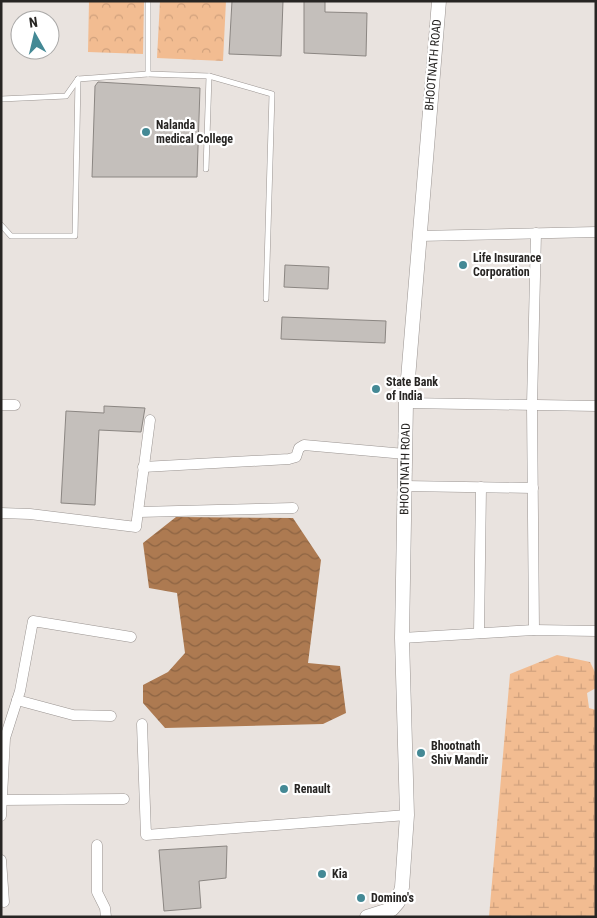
<svg xmlns="http://www.w3.org/2000/svg" width="597" height="918" font-family="'Roboto Condensed',sans-serif">
  <style>
    .wetland { fill: url(#wetland-marsh) }
    .park { fill: url(#park-crowns) }
    .water { fill: url(#water-waves) }
    .building { fill: #c4bfbb; stroke: #8b8682 }
    .lines { fill: none; stroke-linecap: round; stroke-linejoin: round }
    .service-casing { stroke: #9a9491; stroke-width: 6 }
    .minor-casing { stroke: #9a9491; stroke-width: 11 }
    .tertiary-casing { stroke: #9a9491; stroke-width: 15 }
    .service { stroke: #fff; stroke-width: 5 }
    .minor { stroke: #fff; stroke-width: 10 }
    .tertiary { stroke: #fff; stroke-width: 14 }
    .poi-dot { fill: #448995; stroke: #fff; stroke-width: 2 }
    .labels { text-anchor: middle; dominant-baseline: central; stroke-width: 4.5; stroke-linejoin: round; paint-order: stroke }
    .street-label { font-size: 12px; fill: #272523; stroke: #fff }
    .poi-label { font-size: 12px; font-weight: bold; fill: #272523; stroke: #fff; text-anchor: start }
  </style>
  <defs>
    <pattern id="wetland-marsh" width="20" height="14" patternUnits="userSpaceOnUse" patternTransform="scale(1.25)"><rect width="20" height="14" fill="#f2bc91"/><path d="M1 5h8M5 5V1M11 12h8M15 12V8" fill="none" stroke="#d0a17d"/></pattern>
    <pattern id="park-crowns" width="20" height="18" patternUnits="userSpaceOnUse" patternTransform="scale(1.25)"><rect width="20" height="18" fill="#f2bc91"/><path d="M2 6a3 3 0 1 1 6 0M12 15a3 3 0 1 1 6 0" fill="none" stroke="#d0a17d"/></pattern>
    <pattern id="water-waves" width="16" height="10" patternUnits="userSpaceOnUse" patternTransform="scale(1.25)"><rect width="16" height="10" fill="#ad7a51"/><path d="M0 5q4-4 8 0t8 0" fill="none" stroke="#8d6443"/></pattern>
  </defs>
  <rect width="100%" height="100%" fill="#e9e3df"/>
  <polygon class="wetland" points="557,655 590,662 596,674 596,688 587,693 589,708 596,710 596,917 489,917 510,674"/>
  <g class="park">
    <polygon points="89,1 144,1 143,54 88,52"/>
    <polygon points="160,1 226,1 223,61 157,58"/>
  </g>
  <polygon class="water" points="176,517 293,518 321,560 308,663 340,666 346,713 323,724 165,728 143,703 143,685 168,672 185,653 177,593 149,588 143,543"/>
  <g class="building">
    <polygon points="232,1 283,1 281,56 229,54"/>
    <polygon points="304,1 325,1 325,12 367,13 366,56 304,53"/>
    <polygon points="98,82 200,88 197,177 92,177 95,86"/>
    <polygon points="285,265 329,267 328,289 284,287"/>
    <polygon points="282,317 386,321 385,343 281,339"/>
    <polygon points="104,406 145,408 141,432 99,430 95,505 61,503 66,411 104,413"/>
    <polygon points="227,846 226,878 199,881 201,908 164,911 159,850"/>
  </g>
  <g class="lines">
    <defs>
      <g id="service">
        <polyline points="148,74 209,76 272,94 266,299"/>
        <polyline points="78,79 148,74 148,1"/>
        <polyline points="1,99 66,96 78,79"/>
        <polyline points="206,169 209,76"/>
        <polyline points="1,225 11,236 75,236 78,79"/>
      </g>
      <g id="minor">
        <polyline points="419,236 596,232"/>
        <polyline points="406,403 596,406"/>
        <polyline points="1,405 15,405"/>
        <polyline points="143,467 289,459 296,457 299,448 304,445 405,454"/>
        <polyline points="405,486 533,488"/>
        <polyline points="139,512 293,508"/>
        <polyline points="1,513 30,514 136,527 150,420"/>
        <polyline points="534,630 532,405 536,233"/>
        <polyline points="479,633 481,487"/>
        <polyline points="402,638 534,630 596,631"/>
        <polyline points="17,700 73,715 111,716"/>
        <polyline points="142,724 146,835 407,815"/>
        <polyline points="1,800 124,799"/>
        <polyline points="1,816 5,738 20,691 33,621 131,637"/>
        <polyline points="97,845 97,892 105,908 106,917"/>
        <polyline points="1,860 4,902"/>
      </g>
      <polyline id="tertiary" points="367,917 392,909 398,902 402,887 407,815 402,638 406,403 439,1"/>
    </defs>
    <use href="#service" class="service-casing"/>
    <use href="#minor" class="minor-casing"/>
    <use href="#tertiary" class="tertiary-casing"/>
    <use href="#service" class="service"/>
    <use href="#minor" class="minor"/>
    <use href="#tertiary" class="tertiary"/>
  </g>
  <g class="poi-dot">
    <circle cx="146" cy="132" r="5"/>
    <circle cx="463" cy="265" r="5"/>
    <circle cx="376" cy="389" r="5"/>
    <circle cx="421" cy="753" r="5"/>
    <circle cx="284" cy="789" r="5"/>
    <circle cx="322" cy="874" r="5"/>
    <circle cx="361" cy="898" r="5"/>
  </g>
  <g class="labels">
    <g class="street-label">
      <text transform="translate(433 65) rotate(-85)">BHOOTNATH ROAD</text>
      <text transform="translate(405 469) rotate(-89)">BHOOTNATH ROAD</text>
    </g>
    <g class="poi-label">
      <text x="156" y="125">Nalanda<tspan x="156" dy="14">medical College</tspan></text>
      <text x="473" y="258">Life Insurance<tspan x="473" dy="14">Corporation</tspan></text>
      <text x="386" y="382">State Bank<tspan x="386" dy="14">of India</tspan></text>
      <text x="431" y="746">Bhootnath<tspan x="431" dy="14">Shiv Mandir</tspan></text>
      <text x="294" y="789">Renault</text>
      <text x="332" y="874">Kia</text>
      <text x="371" y="898">Domino's</text>
    </g>
  </g>
  <rect width="597" height="918" fill="none" stroke="#272523" stroke-width="5"/>
  <g transform="translate(35 35) rotate(352)"><circle r="24" fill="#ffffff" stroke="#a9a8a7"/>
  <path d="M0-4L9 19L0 12L-9 19Z" fill="#448995"/>
  <text y="-8" font-size="14" font-weight="bold" text-anchor="middle" fill="#272523">N</text>
  </g>
</svg>
